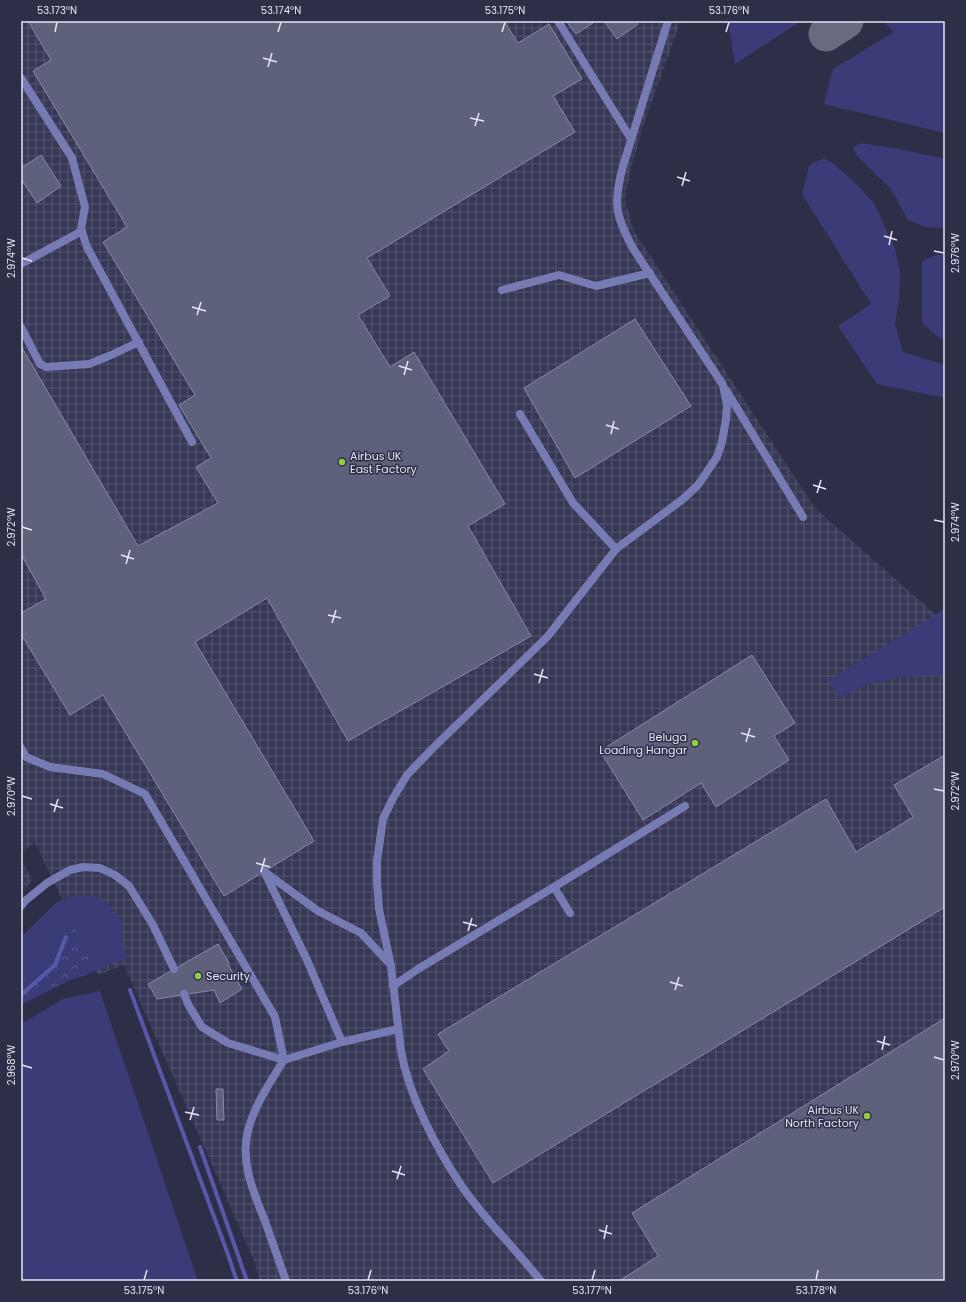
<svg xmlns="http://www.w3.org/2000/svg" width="966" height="1302" font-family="Poppins,sans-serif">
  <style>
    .industrial { fill: url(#industrial-grid) }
    .grass { fill: #3b3c77 }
    .forest { fill: url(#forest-crowns) }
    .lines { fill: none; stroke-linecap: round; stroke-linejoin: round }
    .stream { stroke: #5758a9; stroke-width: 4 }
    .taxiway { stroke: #696a80; stroke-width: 35 }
    .building { fill: #5e617c; stroke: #8589a6 }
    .lane { stroke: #777bb3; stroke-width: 8 }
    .street { stroke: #777bb3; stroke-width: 8 }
    .ticks { fill: none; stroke: #e4e6f6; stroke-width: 1.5 }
    .poi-dot { fill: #90cd41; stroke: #2d2e47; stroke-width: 1.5 }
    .labels { text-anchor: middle; stroke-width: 3; stroke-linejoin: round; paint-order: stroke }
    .poi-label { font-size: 11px; fill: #e4e6f6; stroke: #2d2e47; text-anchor: start }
    .neatline { fill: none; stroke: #e4e6f6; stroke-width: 1.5 }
    .ticks-label { font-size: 10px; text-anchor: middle; fill: #e4e6f6 }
  </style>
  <defs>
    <pattern id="industrial-grid" width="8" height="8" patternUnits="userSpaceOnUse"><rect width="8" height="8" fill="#363856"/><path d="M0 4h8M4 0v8" fill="none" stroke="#53556f"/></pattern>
    <pattern id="forest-crowns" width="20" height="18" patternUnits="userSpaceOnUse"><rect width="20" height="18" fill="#3b3c77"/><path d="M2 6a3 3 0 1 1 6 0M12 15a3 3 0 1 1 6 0" fill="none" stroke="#57588b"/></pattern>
  </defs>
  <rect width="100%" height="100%" fill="#2d2e47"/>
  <path class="industrial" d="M 21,21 L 681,21 L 644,123 L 629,176 L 625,200 L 634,231 L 815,508 L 945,623 L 945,1281 L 260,1281 L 252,1256 L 124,965 L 98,975 L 75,926 L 35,843 L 21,853 Z
    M 21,859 L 32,880 L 21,895 Z"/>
  <path class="grass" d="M 728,21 L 801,21 L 735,64 Z
    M 890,21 L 945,21 L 945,133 L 824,104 L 833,69 L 894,32 L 886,24 Z
    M 859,143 L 895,148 L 945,159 L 945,228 L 926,227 L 908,220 L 891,189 L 857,156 L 853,148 Z
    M 824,159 L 833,163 L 854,182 L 874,203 L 895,248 L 900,273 L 899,300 L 895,324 L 903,352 L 945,365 L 945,398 L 877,384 L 838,326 L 871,304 L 802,194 L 809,166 L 817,161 Z
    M 938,254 L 945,255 L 945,340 L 938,337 L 922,323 L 922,261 Z
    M 944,609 L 945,610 L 945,676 C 922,674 884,678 862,687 C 854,690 847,695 840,698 L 828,681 Z
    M 79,895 L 94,896 L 110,905 L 121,921 L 122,940 L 127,958 L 94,972 L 70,980 L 21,1005 L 21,937 L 56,903 L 67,897 Z
    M 100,991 L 198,1281 L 21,1281 L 21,1024 L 63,999 Z"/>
  <path class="forest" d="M 75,926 L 94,972 L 70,980 L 21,1003 L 21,995 L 55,965 L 65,937 L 65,929 Z"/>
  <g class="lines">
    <path class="stream" d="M 130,990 L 226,1249 L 237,1281
      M 21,995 L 55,965 L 66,937
      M 200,1147 L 247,1281"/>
    <path class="taxiway" d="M 826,34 L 846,21"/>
  </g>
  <path class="building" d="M 28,21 L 504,21 L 518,43 L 549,24 L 582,79 L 553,96 L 575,132 L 367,258 L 390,296 L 358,315 L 390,367 L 414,352 L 505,504 L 468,526 L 531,636 L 348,741 L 267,598 L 195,642 L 314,841 L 224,896 L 103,695 L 70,715 L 21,634 L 21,613 L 46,599 L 21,554 L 21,346 L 138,546 L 218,503 L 196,467 L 211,458 L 179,405 L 195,395 L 103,242 L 127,227 L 33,71 L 51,60 Z
    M 566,21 L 592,21 L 593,23 L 576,34 Z
    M 604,21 L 636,21 L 638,24 L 617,39 Z
    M 41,155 L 61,186 L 37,203 L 21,179 L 21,168 Z
    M 635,319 L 691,406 L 575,478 L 524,388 Z
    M 752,655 L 795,723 L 774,736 L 789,760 L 716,807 L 701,783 L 643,820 L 600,751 Z
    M 945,755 L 945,907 L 493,1183 L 423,1069 L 449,1051 L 438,1034 L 826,799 L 856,852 L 913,817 L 894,785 Z
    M 218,944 L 229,963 L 228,964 L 242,989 L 220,1003 L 214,990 L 157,999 L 148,984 Z
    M 945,1018 L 945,1281 L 619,1281 L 658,1256 L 632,1213 Z
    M 216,1089 L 223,1089 L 224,1120 L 217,1120 Z"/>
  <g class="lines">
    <path class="lane" d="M 558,21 L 631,139
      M 21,78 L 72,158 L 85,207 L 81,229 L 87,247 L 192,442
      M 21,264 L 82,231
      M 502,290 L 559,275 L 596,286 L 650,273
      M 21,327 L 40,364 L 46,367 L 89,364 L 109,356 L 139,342
      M 726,390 L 803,517
      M 520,414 L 573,503 L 616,549
      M 21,748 L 26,757 L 50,767 L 103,774 L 145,794 L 275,1017 L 284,1060 C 271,1081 256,1103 249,1127 C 239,1160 253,1191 265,1221 C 272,1241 279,1261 286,1281
      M 264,871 L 307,960 L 342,1042
      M 266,873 L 318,911 L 361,933 L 391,965
      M 554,887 L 570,913
      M 393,986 L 418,969 L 554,887 L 685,806
      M 184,994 L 189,1006 L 202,1027 L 228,1043 L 284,1060 L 342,1042 L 398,1029
      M 541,1281 C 526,1263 511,1245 495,1228 C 483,1214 471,1200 461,1185 C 435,1146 409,1096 401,1051 L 391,966 L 379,909 L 377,882 L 377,861 L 383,819 L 392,800 L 407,775 L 432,749 L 548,636 L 616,549 L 683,499 L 698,485 L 717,457 L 722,442 L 726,419 L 727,405 L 723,385 L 634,250 C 615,216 613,203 623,166 L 668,21"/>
    <path class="street" d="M 21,906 L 25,901 L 47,883 L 70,870 L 83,867 L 100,868 L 115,875 L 129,886 L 153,925 L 174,969"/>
  </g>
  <path class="ticks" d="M 55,32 L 57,22M 278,32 L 281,22M 502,32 L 505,22M 726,32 L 729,22M 263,58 L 277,62M 268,67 L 272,53M 470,118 L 484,121M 475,126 L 479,113M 677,177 L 690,181M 682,186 L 686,172M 884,236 L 897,240M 889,245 L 892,231M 934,251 L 944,253M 22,258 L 32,261M 192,307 L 206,311M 197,315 L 201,302M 399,366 L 412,370M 404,375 L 408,361M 606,425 L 619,429M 611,434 L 614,421M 813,485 L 826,489M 817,493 L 821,480M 934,520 L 944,522M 22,527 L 32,530M 121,555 L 134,559M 126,564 L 130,550M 328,615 L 341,618M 332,623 L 336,610M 534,674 L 548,678M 539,683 L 543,669M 741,733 L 755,737M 746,742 L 750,728M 934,789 L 944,791M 22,796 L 32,799M 50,804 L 63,808M 54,812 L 58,799M 256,863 L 270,867M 261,872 L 265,858M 463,922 L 477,926M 468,931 L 472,918M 670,982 L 683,986M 675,990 L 679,977M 877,1041 L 890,1045M 882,1050 L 885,1036M 934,1057 L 944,1060M 22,1065 L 32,1068M 185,1112 L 199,1115M 190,1120 L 194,1107M 392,1171 L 405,1175M 397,1179 L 401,1166M 599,1230 L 612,1234M 604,1239 L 607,1225M 144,1280 L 147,1270M 368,1280 L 371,1270M 592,1280 L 595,1270M 816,1280 L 818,1270"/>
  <g class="poi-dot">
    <circle cx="342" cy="462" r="4"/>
    <circle cx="695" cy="743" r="4"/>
    <circle cx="198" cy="976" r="4"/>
    <circle cx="867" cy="1116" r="4"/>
  </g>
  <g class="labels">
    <g class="poi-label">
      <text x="350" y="460">Airbus UK<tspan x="350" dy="13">East Factory</tspan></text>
      <text x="687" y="741" text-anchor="end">Beluga<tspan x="687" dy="13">Loading Hangar</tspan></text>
      <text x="206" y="980">Security</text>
      <text x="859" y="1114" text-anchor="end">Airbus UK<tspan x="859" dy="13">North Factory</tspan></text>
    </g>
  </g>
  <rect width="966" height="1302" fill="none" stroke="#2d2e47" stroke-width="44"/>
  <rect x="22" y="22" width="922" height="1258" class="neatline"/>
  <g class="ticks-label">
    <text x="57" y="14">53.173°N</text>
    <text x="281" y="14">53.174°N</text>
    <text x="505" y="14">53.175°N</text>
    <text x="729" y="14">53.176°N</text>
    <text transform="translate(955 253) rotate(-90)" y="4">2.976°W</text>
    <text transform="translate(11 258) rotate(-90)" y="4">2.974°W</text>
    <text transform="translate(955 522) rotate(-90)" y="4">2.974°W</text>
    <text transform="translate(11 527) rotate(-90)" y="4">2.972°W</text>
    <text transform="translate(955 791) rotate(-90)" y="4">2.972°W</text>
    <text transform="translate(11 796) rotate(-90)" y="4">2.970°W</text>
    <text transform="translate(955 1060) rotate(-90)" y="4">2.970°W</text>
    <text transform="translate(11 1065) rotate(-90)" y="4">2.968°W</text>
    <text x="144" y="1294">53.175°N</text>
    <text x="368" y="1294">53.176°N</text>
    <text x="592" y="1294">53.177°N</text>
    <text x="816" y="1294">53.178°N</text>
  </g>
</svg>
